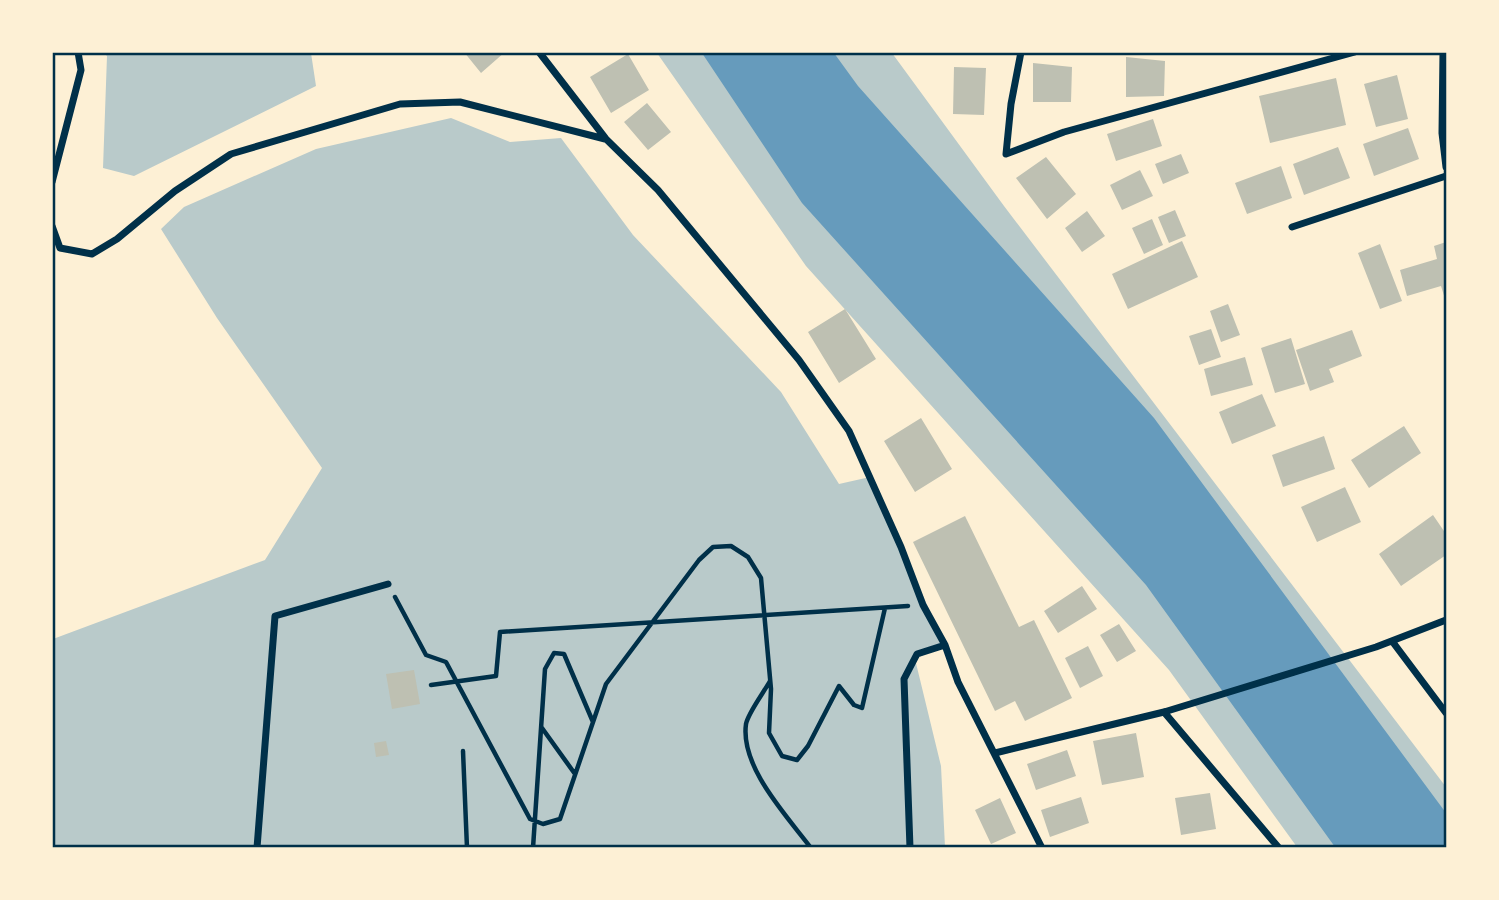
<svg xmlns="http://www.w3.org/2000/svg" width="1499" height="900" font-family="'Fira Sans',sans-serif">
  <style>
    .green { fill: #b9caca }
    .water { fill: #669bbc }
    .building { fill: #bec0b2 }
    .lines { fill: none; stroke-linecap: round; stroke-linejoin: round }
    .path { stroke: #003049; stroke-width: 4.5 }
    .minor { stroke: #003049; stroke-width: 7 }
    .neatline { fill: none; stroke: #003049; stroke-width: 2.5 }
  </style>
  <rect width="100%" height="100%" fill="#fdf0d5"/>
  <path class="green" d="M 104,53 L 311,53 L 316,86 L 134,176 L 103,168 L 107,56 Z
    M 657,53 L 892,53 L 1004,206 L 1446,787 L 1446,847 L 1297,847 L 1169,670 L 806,266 Z
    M 451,118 L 510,142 L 561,138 L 633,235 L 781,392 L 839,484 L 870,477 L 945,645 L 915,659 L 941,766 L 945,847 L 53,848 L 53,639 L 265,560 L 322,468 L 217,318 L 161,229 L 184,207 L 316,149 Z"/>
  <path class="water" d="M 702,53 L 834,53 L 858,86 L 1154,418 L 1446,813 L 1446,847 L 1335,847 L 1146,585 L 802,203 Z"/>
  <path class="building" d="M 464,52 L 505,52 L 481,73 Z
    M 628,54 L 649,90 L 611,113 L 590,77 Z
    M 1126,57 L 1165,61 L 1164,96 L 1126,97 Z
    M 1033,63 L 1072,67 L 1071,102 L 1033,102 Z
    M 954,67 L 986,68 L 984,115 L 953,114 Z
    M 1397,75 L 1408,119 L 1376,127 L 1364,84 Z
    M 1336,78 L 1346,125 L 1270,143 L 1259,96 Z
    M 647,103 L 671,132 L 648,150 L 624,122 Z
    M 1153,119 L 1162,146 L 1116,161 L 1107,134 Z
    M 1408,128 L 1419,159 L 1374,176 L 1363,144 Z
    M 1338,147 L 1350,178 L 1304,195 L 1293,164 Z
    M 1181,154 L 1189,173 L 1163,184 L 1155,164 Z
    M 1046,157 L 1076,194 L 1047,219 L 1016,178 Z
    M 1281,166 L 1292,198 L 1247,214 L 1235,183 Z
    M 1140,170 L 1153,196 L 1122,210 L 1110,185 Z
    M 1175,210 L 1186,236 L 1169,243 L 1158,217 Z
    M 1087,211 L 1105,236 L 1082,252 L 1065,228 Z
    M 1152,219 L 1163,245 L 1144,254 L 1132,228 Z
    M 1182,241 L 1198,277 L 1128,309 L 1112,274 Z
    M 1446,242 L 1446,302 L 1441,286 L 1407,296 L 1400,270 L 1437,259 L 1434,246 Z
    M 1380,244 L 1402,301 L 1380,309 L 1358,253 Z
    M 1228,304 L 1240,335 L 1221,342 L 1210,311 Z
    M 845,309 L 876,359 L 839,383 L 808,332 Z
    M 1211,329 L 1221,357 L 1199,365 L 1189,336 Z
    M 1352,330 L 1362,356 L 1329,369 L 1334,382 L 1310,391 L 1296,350 Z
    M 1291,338 L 1305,384 L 1275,393 L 1261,348 Z
    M 1245,357 L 1253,385 L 1211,396 L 1204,369 Z
    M 1262,394 L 1276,426 L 1232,444 L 1219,412 Z
    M 921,418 L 952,469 L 915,492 L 884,441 Z
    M 1404,426 L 1421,453 L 1369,488 L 1351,460 Z
    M 1324,436 L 1335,469 L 1283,487 L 1272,455 Z
    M 1345,487 L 1361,522 L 1317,542 L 1301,507 Z
    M 1433,515 L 1446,534 L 1446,555 L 1401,586 L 1379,554 Z
    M 965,516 L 1019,627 L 1034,620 L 1072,698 L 1025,721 L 1015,701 L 995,711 L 913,542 Z
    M 1082,586 L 1097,609 L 1058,633 L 1044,611 Z
    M 1119,624 L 1136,651 L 1117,662 L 1100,635 Z
    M 1088,646 L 1103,676 L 1080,688 L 1065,658 Z
    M 414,670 L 420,704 L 392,709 L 386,674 Z
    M 1136,733 L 1144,777 L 1102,785 L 1093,741 Z
    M 386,741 L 389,755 L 376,757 L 374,743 Z
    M 1067,750 L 1076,776 L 1036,790 L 1027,764 Z
    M 1210,793 L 1216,829 L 1181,835 L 1175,798 Z
    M 1081,797 L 1089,823 L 1050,837 L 1041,810 Z
    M 1000,798 L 1016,833 L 991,844 L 975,810 Z"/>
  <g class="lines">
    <path class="path" d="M 395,597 L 426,655 L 446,662 L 530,819 L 543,824 L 560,819 L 606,684 L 699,560 L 713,547 L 731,546 L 748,557 L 761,578 L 771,689 L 769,733 L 782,756 L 797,760 L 808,746 L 839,686 L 854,705 L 862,708 L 885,608
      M 770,681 C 764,692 748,713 746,724 C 740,767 787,816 811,848
      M 431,685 L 496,676 L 500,632 L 908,606
      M 542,728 L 575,774
      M 463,751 L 467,848
      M 533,848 L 545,669 L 554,653 L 564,654 L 593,722"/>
    <path class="minor" d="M 539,52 L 606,139 L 658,190 L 799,360 L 849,431 L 901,547 L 923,605 L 945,645 L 958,682 L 1042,848
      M 1021,52 L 1011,104 L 1006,154 L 1064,132 L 1355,52
      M 1443,52 L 1442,133 L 1446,167
      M 52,182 L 81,70 L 78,52
      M 52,226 L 60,248 L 92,254 L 117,239 L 175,191 L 231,154 L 400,104 L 460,102 L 605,139
      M 1292,227 L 1446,176
      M 1392,641 L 1446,713
      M 1164,712 L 1279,848
      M 995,753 L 1164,712 L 1376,647 L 1446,620
      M 257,848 L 275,616 L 388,584
      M 910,848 L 904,679 L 917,654 L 945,645"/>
  </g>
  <rect width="1499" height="900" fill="none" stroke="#fdf0d5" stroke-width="108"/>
  <rect x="54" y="54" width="1391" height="792" class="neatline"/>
</svg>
